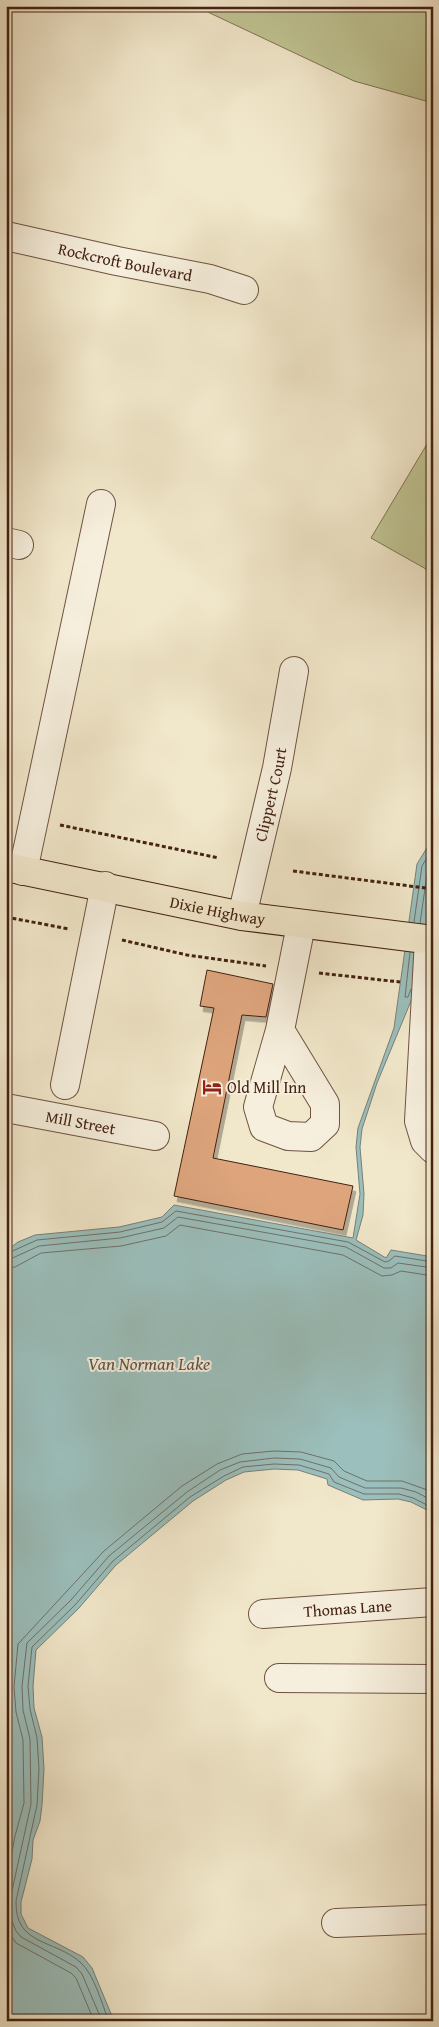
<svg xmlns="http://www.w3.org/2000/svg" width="439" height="2027" font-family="'Gentium Book Plus',serif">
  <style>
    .green { fill: #c0c493; stroke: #827253 }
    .water { fill: #9bbfbc; stroke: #788078 }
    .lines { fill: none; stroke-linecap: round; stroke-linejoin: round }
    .shore { stroke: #707068; stroke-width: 1 }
    .building { fill: #dea57d; stroke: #442113; filter: url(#shadow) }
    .minor-casing { stroke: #6f5241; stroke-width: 30 }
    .major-casing { stroke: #442113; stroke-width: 30 }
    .path { stroke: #442113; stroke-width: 3; stroke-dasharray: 4 2.5; stroke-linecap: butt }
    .minor { stroke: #f6efdd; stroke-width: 28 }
    .major { stroke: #f1e7ca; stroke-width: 28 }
    .labels { text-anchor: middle; stroke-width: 4; stroke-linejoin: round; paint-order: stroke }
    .street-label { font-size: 16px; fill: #442113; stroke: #f6efdd }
    .poi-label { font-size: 16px; fill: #442113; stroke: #f6efdd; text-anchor: start }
    .water-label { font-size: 18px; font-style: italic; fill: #5e5046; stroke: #f6efdd }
  </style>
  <defs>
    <filter id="shadow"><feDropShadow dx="3" dy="5.5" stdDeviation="0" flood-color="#0004"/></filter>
  </defs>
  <rect width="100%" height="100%" fill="#f1e7ca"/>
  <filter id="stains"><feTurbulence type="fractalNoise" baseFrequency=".004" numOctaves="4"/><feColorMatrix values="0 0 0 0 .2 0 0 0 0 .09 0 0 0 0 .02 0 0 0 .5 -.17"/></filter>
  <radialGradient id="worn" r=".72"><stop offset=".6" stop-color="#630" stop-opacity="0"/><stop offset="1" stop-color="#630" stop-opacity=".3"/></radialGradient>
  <path class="green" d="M 195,6 L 433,6 L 433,103 L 354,81 Z
    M 433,434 L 433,573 L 371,538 Z"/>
  <path class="water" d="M 433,838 L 433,948 L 377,1083 L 362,1129 L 360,1147 L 364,1194 L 363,1215 L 356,1240 L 386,1258 L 391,1250 L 433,1257 L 433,1513 L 411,1502 L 398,1499 L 363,1500 L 328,1485 L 327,1479 L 298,1470 L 274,1469 L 244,1472 L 226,1480 L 193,1501 L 116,1565 L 79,1608 L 36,1650 L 33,1686 L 34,1708 L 42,1737 L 44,1769 L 42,1805 L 40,1821 L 33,1840 L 32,1859 L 21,1902 L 21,1914 L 28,1928 L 83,1957 L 92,1968 L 114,2021 L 6,2021 L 6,1251 L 18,1242 L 35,1235 L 119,1227 L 162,1217 L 174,1205 L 353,1238 L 360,1194 L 356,1147 L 358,1128 L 394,1028 L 417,864 Z"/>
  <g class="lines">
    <path class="shore" d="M 414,922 L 422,866 L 433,848
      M 420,923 L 428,868 L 433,860
      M 410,952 L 405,997 L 408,997 L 411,989
      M 6,1254 L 37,1240 L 120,1232 L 162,1222 L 176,1211 L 348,1242 L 385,1262 L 389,1261 L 395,1256 L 433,1262
      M 6,1261 L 39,1246 L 120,1238 L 164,1228 L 178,1217 L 346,1247 L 384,1268 L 391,1268 L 398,1263 L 433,1268
      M 6,1268 L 15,1267 L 41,1253 L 121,1246 L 166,1236 L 180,1225 L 343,1255 L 382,1276 L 392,1275 L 401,1271 L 433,1276
      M 6,1884 L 15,1836 L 24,1803 L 23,1740 L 16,1712 L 14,1687 L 18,1644 L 104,1551 L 182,1486 L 217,1464 L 242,1454 L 274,1451 L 301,1452 L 334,1461 L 344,1471 L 367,1481 L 402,1481 L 433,1492
      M 6,1928 L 16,1943 L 71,1973 L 76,1978 L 94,2021
      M 102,2021 L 82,1974 L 76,1967 L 21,1937 L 16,1931 L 10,1916 L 10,1900 L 31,1804 L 30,1739 L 23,1710 L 22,1686 L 27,1643 L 71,1600 L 109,1556 L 187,1492 L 220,1470 L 240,1462 L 274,1458 L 300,1459 L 331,1468 L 339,1477 L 365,1488 L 401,1488 L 416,1492 L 433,1501
      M 109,2021 C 101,2003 95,1975 80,1962 C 54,1939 15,1946 16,1901 L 37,1805 L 39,1769 L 37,1738 L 30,1709 L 28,1686 L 32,1647 L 75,1605 L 113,1561 L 190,1497 L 224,1476 L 243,1467 L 274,1464 L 299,1465 L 329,1474 L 334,1482 L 364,1494 L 399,1494 L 413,1498 L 433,1508"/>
  </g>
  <path class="building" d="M 207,970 L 273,984 L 266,1017 L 242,1015 L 213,1158 L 353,1186 L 343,1230 L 174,1196 L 214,1008 L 200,1006 Z"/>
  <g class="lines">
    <g class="minor-casing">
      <g id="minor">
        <path id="s1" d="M 6,236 L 117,261 L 210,279 L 244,290"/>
        <path d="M 6,542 L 19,545"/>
        <path d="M 23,871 L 101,504"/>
        <path id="s2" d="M 242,916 L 277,768 L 294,671"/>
        <path d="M 429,940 L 419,1121 L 425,1141 L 433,1149"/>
        <path d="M 280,1030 L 325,1104 L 325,1124 L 311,1137 L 288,1136 L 264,1127 L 258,1107 L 280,1030 L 301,925"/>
        <path d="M 65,1085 L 105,886"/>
        <path id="s3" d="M 6,1108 L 155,1136"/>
        <path id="s4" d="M 263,1614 L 433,1602"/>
        <path d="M 279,1678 L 433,1679"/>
        <path d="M 336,1923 L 433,1919"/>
      </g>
    </g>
    <g class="major-casing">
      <g id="major">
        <path id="s5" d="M 6,867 L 242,916 L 433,940"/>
      </g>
    </g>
    <path class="path" d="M 60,825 L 219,858
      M 293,871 L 433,889
      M 6,917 L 69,929
      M 122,940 L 187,955 L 266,966
      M 319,973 L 400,982"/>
    <use href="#minor" class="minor"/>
    <use href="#major" class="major"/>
  </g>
  <defs>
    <g id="hotel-bare" transform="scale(1.5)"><path d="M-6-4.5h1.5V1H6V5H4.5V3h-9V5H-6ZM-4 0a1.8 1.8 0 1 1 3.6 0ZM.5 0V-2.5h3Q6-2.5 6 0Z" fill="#8f2418" stroke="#f6efdd" stroke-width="2.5" paint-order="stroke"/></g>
  </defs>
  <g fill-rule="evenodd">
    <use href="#hotel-bare" x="212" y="1087"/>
  </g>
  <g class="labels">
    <g class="street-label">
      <text dy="6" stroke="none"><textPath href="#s1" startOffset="122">Rockcroft Boulevard</textPath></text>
      <text dy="6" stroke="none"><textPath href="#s2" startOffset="125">Clippert Court</textPath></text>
      <text dy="6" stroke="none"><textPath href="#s5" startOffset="216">Dixie Highway</textPath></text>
      <text dy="6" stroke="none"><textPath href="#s3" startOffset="76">Mill Street</textPath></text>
      <text dy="6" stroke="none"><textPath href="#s4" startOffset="85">Thomas Lane</textPath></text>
    </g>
    <g class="poi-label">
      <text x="227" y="1093">Old Mill Inn</text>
    </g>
    <g class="water-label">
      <text x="149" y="1370">Van Norman Lake</text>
    </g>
  </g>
  <rect width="439" height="2027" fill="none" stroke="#f1e7ca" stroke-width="25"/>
  <rect x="8" y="8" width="424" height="2012" fill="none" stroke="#442113" stroke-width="2.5"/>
  <rect x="12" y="12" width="414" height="2002" fill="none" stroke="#442113"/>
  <rect width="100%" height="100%" filter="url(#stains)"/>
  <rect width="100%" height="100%" fill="url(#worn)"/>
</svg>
